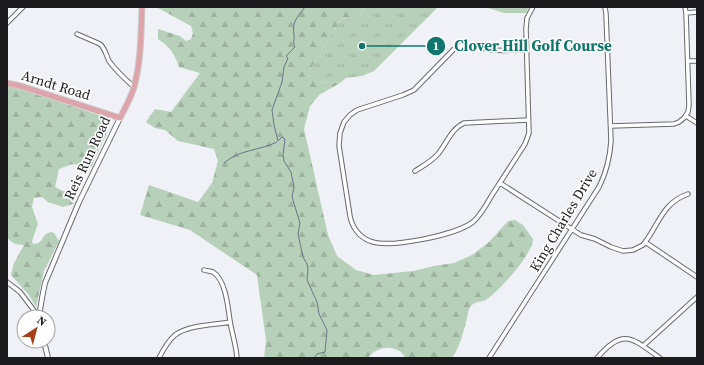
<svg xmlns="http://www.w3.org/2000/svg" width="704" height="365" font-family="'Source Serif 4',serif">
  <style>
    .grass { fill: url(#grass-tufts) }
    .forest { fill: url(#forest-firs) }
    .lines { fill: none; stroke-linecap: round; stroke-linejoin: round }
    .stream { stroke: #697588; stroke-width: 1 }
    .minor-casing { stroke: #67696d; stroke-width: 5.5 }
    .tertiary-casing { stroke: #67696d; stroke-width: 6 }
    .primary-casing { stroke: #cdcdcd; stroke-width: 7 }
    .minor { stroke: #fff; stroke-width: 3.5 }
    .tertiary { stroke: #fff; stroke-width: 4 }
    .primary { stroke: #dda4ab; stroke-width: 5 }
    .labels { text-anchor: middle; stroke-width: 3.5; stroke-linejoin: round; paint-order: stroke }
    .street-label { font-size: 14px; fill: #1b1b1d; stroke: #fefefe }
    .leader { fill: none; stroke: #0f766e; stroke-width: 1.5 }
    .callout-dot { fill: #0f766e; stroke: #fefefe; stroke-width: 1.5 }
    .mark-label { font-size: 12px; text-anchor: middle; font-weight: bold; fill: #fff }
    .callout-label { font-size: 15px; text-anchor: middle; font-weight: bold; fill: #0f766e; stroke: #fefefe; stroke-width: 3.5; stroke-linejoin: round; paint-order: stroke }
  </style>
  <defs>
    <pattern id="grass-tufts" width="24" height="20" patternUnits="userSpaceOnUse"><rect width="24" height="20" fill="#b7d0b9"/><path d="M3 7l-1-3M5 7V3M7 7l1-3M15 17l-1-3M17 17v-4M19 17l1-3" fill="none" stroke="#9db29f"/></pattern>
    <pattern id="forest-firs" width="22" height="20" patternUnits="userSpaceOnUse"><rect width="22" height="20" fill="#b7d0b9"/><path d="M5 1l3.5 6h-7zM16 11l3.5 6h-7z" fill="#9db29f"/></pattern>
  </defs>
  <rect width="100%" height="100%" fill="#eff1f6"/>
  <path class="grass" d="M 366,7 L 438,7 L 374,71 L 362,76 L 346,78 L 340,83 L 318,82 L 308,75 L 317,57 L 342,18 C 355,21 359,17 366,7 Z
    M 485,7 L 529,7 L 526,13 L 504,13 Z"/>
  <path class="forest" d="M 145,7 L 366,7 L 356,20 L 342,18 L 317,57 L 308,75 L 318,82 L 340,83 L 319,95 L 310,106 L 304,129 L 328,235 L 337,256 L 356,270 L 374,275 L 413,271 L 434,266 L 454,263 L 472,255 L 489,242 L 508,221 L 515,220 L 523,225 L 533,239 C 532,255 501,289 487,299 C 482,303 476,300 471,306 C 468,309 468,314 467,318 C 464,330 460,347 452,358 L 406,358 C 404,356 402,352 399,351 C 388,344 374,349 368,358 L 264,358 L 266,340 L 257,275 L 190,230 L 140,215 L 149,185 L 198,202 L 212,183 L 218,161 L 214,149 L 178,141 L 165,130 L 155,128 L 146,122 L 155,109 L 171,112 L 200,73 L 179,67 C 175,54 169,46 158,39 L 158,29 L 180,36 L 186,41 L 191,39 L 193,33 L 191,26 L 158,8 L 145,8 Z
    M 8,85 L 102,116 L 108,124 L 106,135 L 91,167 L 72,164 L 59,169 L 55,187 L 63,191 L 78,192 L 73,204 L 63,207 L 48,202 L 42,197 L 34,198 L 32,207 L 38,224 L 32,241 L 33,244 C 41,244 41,240 45,235 C 46,233 49,233 51,232 L 54,233 L 59,241 L 44,271 L 36,307 L 29,295 L 11,275 L 14,263 L 24,245 L 15,244 L 7,238 L 7,87 Z"/>
  <g class="lines">
    <path class="stream" d="M 305,7 C 297,18 292,21 294,35 C 295,40 292,42 295,47 L 286,56 L 288,58 L 284,67 L 282,82 L 272,110 L 274,125 L 278,141 L 282,137 L 285,139 L 283,155 L 284,161 L 291,172 L 294,187 L 292,197 L 300,223 L 298,234 L 303,257 L 307,264 L 308,269 L 307,280 L 317,302 L 319,314 L 327,330 L 325,352 L 317,354 L 314,358
      M 224,163 C 240,149 259,151 277,142"/>
    <g class="minor-casing">
      <path id="minor" d="M 686,13 L 697,12
        M 7,23 L 23,7
        M 77,34 L 100,44 C 105,48 106,55 109,61 C 116,71 125,79 134,87
        M 526,50 C 514,50 502,51 491,50 C 478,48 467,41 454,49 L 414,90 L 403,95 L 357,110 L 350,115 L 344,122 L 340,133 L 339,146 L 350,216 C 352,227 359,237 370,241 C 389,249 456,235 473,222 C 481,215 487,204 492,195 C 503,178 514,161 525,144 L 529,133 L 526,29 L 527,18 L 533,7
        M 689,61 L 697,61
        M 686,116 L 697,123
        M 611,126 L 674,124 L 679,122 L 684,118 L 688,112 L 689,105 L 686,13 L 685,7
        M 415,171 C 423,166 432,161 438,154 C 447,143 451,129 464,123 L 528,120
        M 500,183 L 581,235 L 595,239 L 611,247 L 623,251 L 633,250 L 643,245 C 659,225 662,203 688,194
        M 645,242 L 697,277
        M 204,270 C 207,271 211,271 213,272 C 226,280 228,308 230,321 C 232,334 236,344 237,358
        M 7,282 L 20,292 L 39,317
        M 643,346 L 697,297
        M 159,358 C 163,350 168,341 175,335 C 188,325 214,325 230,322
        M 489,358 L 599,187 C 606,173 610,157 611,141 L 606,14 L 605,7
        M 597,358 C 623,327 632,338 660,358"/>
    </g>
    <g class="tertiary-casing">
      <path id="tertiary" d="M 39,317 L 42,298 L 45,283 L 79,202 L 120,118
        M 44,341 L 48,358"/>
    </g>
    <g class="primary-casing">
      <path id="primary" d="M 7,83 L 24,87 L 120,118 C 125,108 131,98 134,87 C 141,62 141,33 142,7"/>
    </g>
    <use href="#minor" class="minor"/>
    <use href="#tertiary" class="tertiary"/>
    <use href="#primary" class="primary"/>
  </g>
  <g class="labels">
    <g class="street-label">
      <text transform="translate(56 85) rotate(17)" y="5">Arndt Road</text>
      <text transform="translate(87 158) rotate(-65)" y="5">Reis Run Road</text>
      <text transform="translate(563 220) rotate(-59)" y="5">King Charles Drive</text>
    </g>
  </g>
  <path class="leader" d="M362 46L436 46"/>
  <g class="callout-dot">
    <circle cx="362" cy="46" r="4"/>
    <circle cx="436" cy="46" r="10"/>
  </g>
  <g class="mark-label">
    <text x="436" y="50">1</text>
  </g>
  <g class="callout-label">
    <text x="533" y="51">Clover Hill Golf Course</text>
  </g>
  <rect width="704" height="365" fill="none" stroke="#1b1b1d" stroke-width="16"/>
  <g transform="translate(36 329) rotate(36)"><circle r="19" fill="#fefefe" stroke="#a3a3a4"/>
  <path d="M0-3L7 15L0 10L-7 15Z" fill="#a64018"/>
  <text y="-6" font-size="11" font-weight="bold" text-anchor="middle" fill="#1b1b1d">N</text>
  </g>
</svg>
